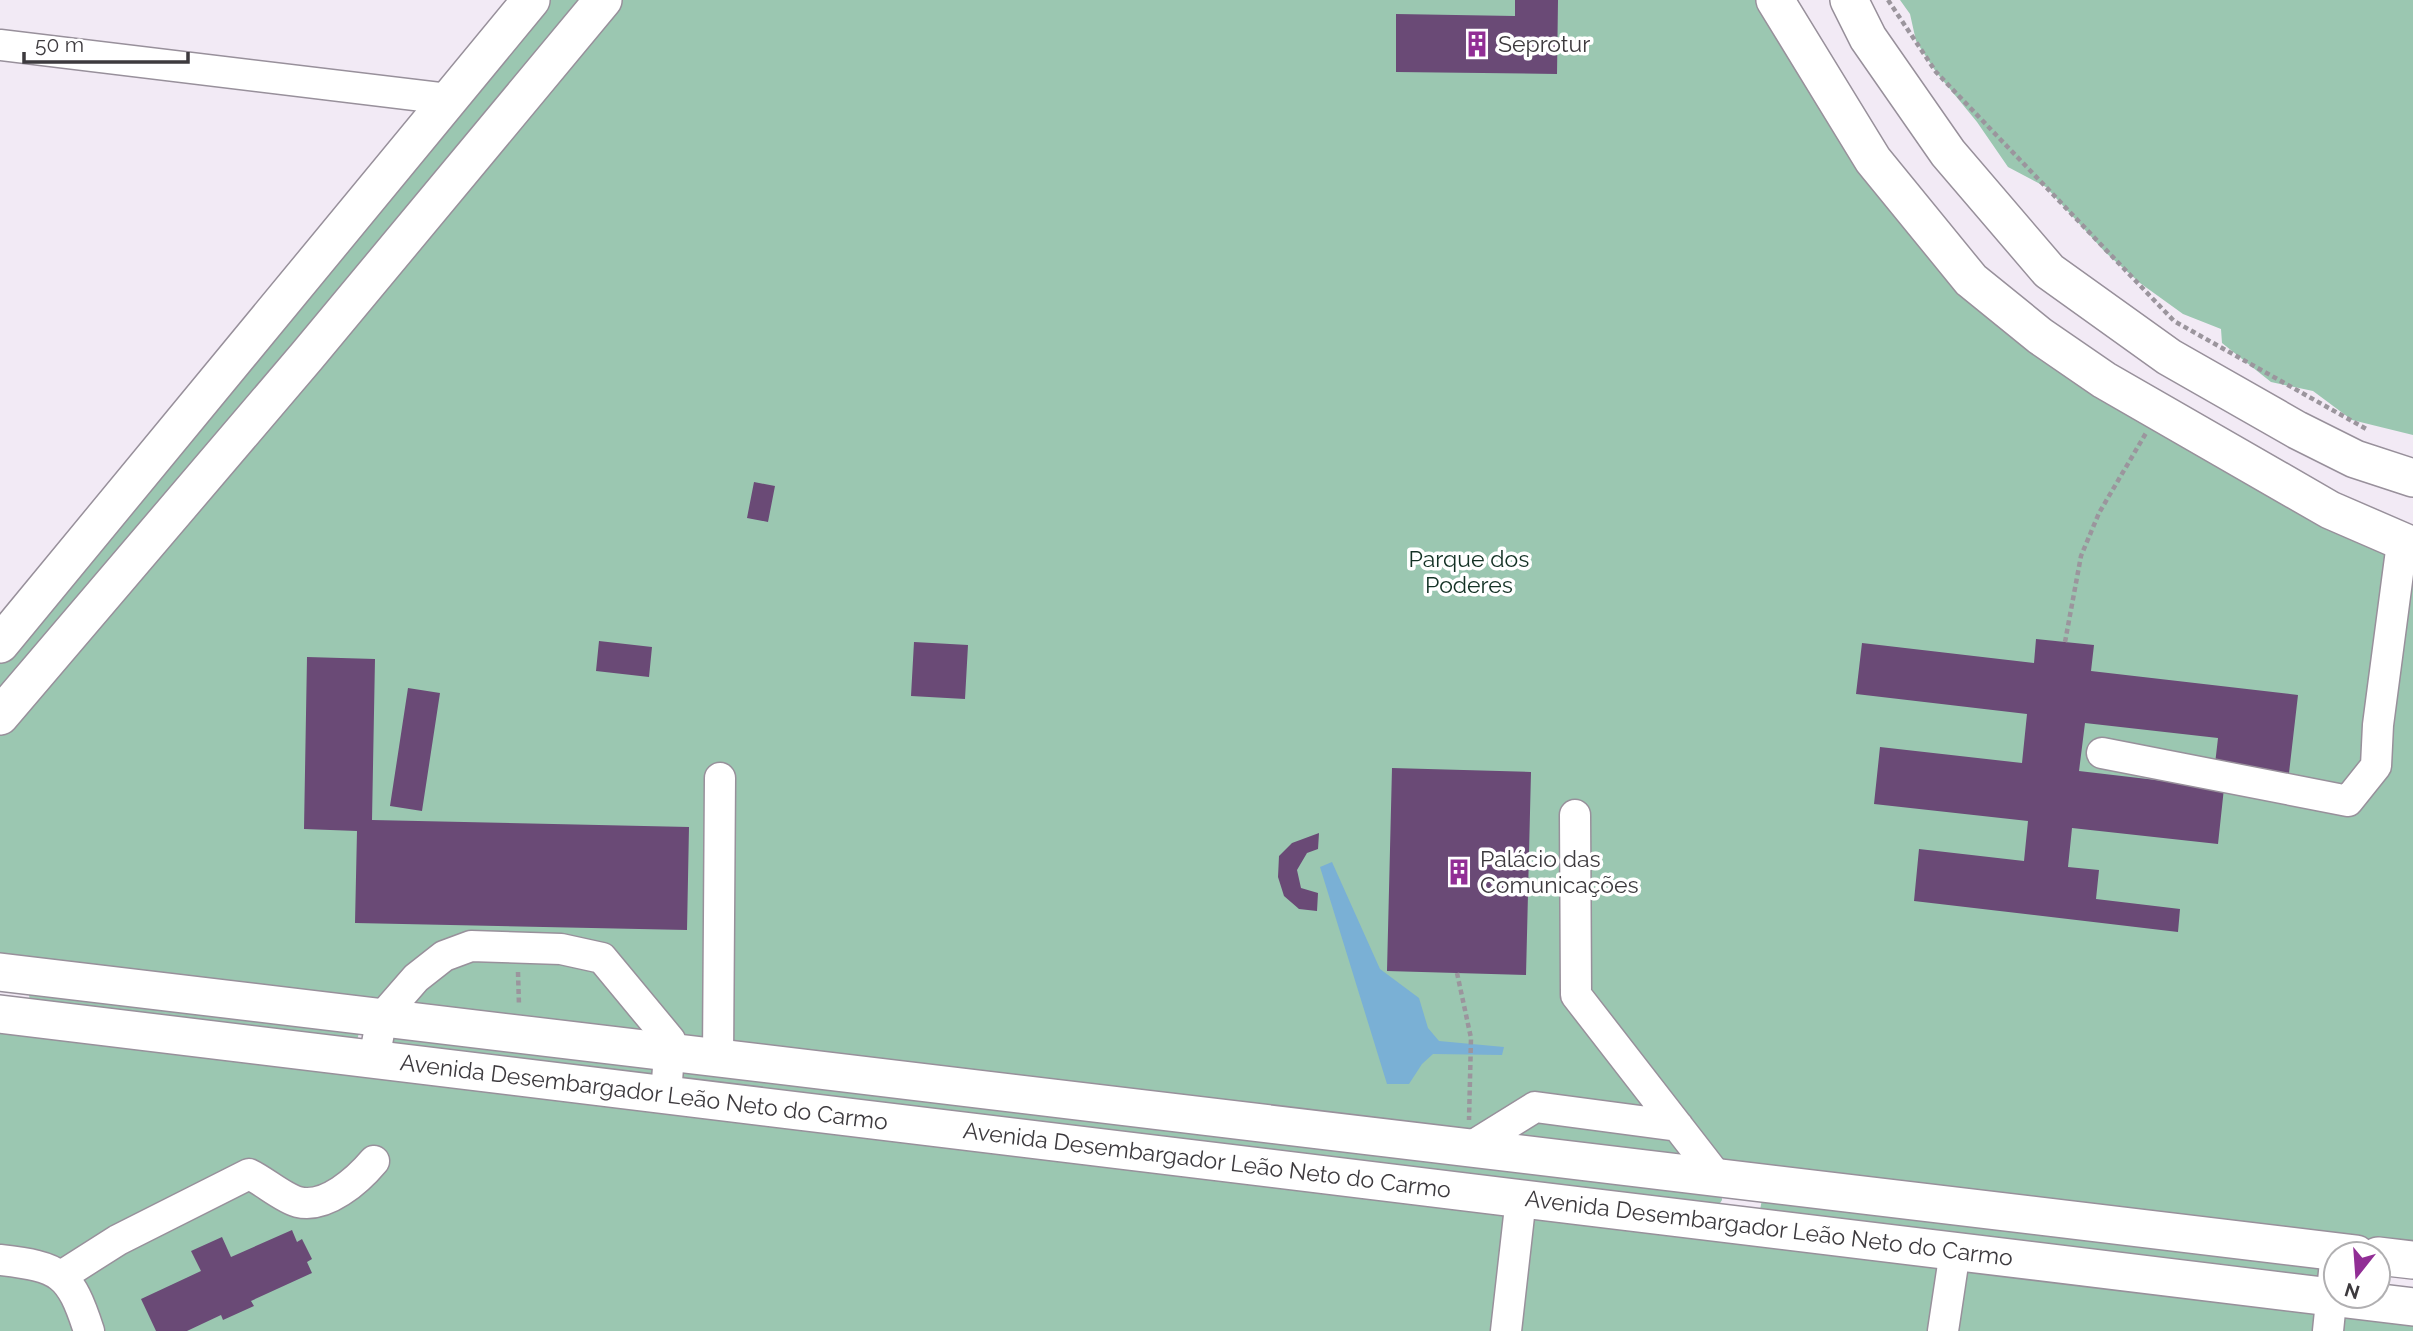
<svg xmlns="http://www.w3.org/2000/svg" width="2413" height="1331" font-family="Raleway,sans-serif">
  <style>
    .green { fill: #9bc7b1 }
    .water { fill: #7ab0d5 }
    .building { fill: #6a4a76 }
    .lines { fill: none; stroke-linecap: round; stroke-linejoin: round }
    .minor-casing { stroke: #98909b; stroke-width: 33 }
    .major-casing { stroke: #98909b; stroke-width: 40 }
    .path { stroke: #9b959d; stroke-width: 4.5; stroke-dasharray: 5 3.5; stroke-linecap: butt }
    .minor { stroke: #fff; stroke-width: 30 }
    .major { stroke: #fff; stroke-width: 37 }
    .labels { text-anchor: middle; stroke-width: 7; stroke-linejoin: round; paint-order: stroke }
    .poi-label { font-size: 23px; fill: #3d3a3e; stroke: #fff; text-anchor: start }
    .park-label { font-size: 23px; fill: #133124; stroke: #fff }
    .street-label { font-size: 23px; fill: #3d3a3e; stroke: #fff }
  </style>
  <rect width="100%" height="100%" fill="#f2eaf5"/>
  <path class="green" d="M 542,0 L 588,0 L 0,696 L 0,653 Z
    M 603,0 L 1775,0 L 1971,280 L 2413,546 L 2413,1260 L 0,972 L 0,716 Z
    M 1900,0 L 2413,0 L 2413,435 L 2352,420 L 2313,391 L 2271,382 L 2222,343 L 2221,329 L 2183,314 L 2140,283 L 2105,252 L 2046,187 L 2008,167 L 1977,122 L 1936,72 L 1916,41 L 1910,14 Z
    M 34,985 L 360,1030 L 357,1040 L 31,1008 L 29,995 Z
    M 0,1014 L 2413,1307 L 2413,1331 L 0,1331 Z
    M 392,1033 L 657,1055 L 661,1082 L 392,1044 Z
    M 684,1063 L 1721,1186 L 1722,1200 L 1715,1211 L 682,1087 L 678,1075 Z
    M 1763,1194 L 2336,1264 L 2336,1293 L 1758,1221 Z"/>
  <path class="water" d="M 1332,862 L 1380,969 L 1419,998 L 1428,1028 L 1439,1041 L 1504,1047 L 1502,1055 L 1433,1054 L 1422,1064 L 1409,1084 L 1387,1084 L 1320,867 Z"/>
  <path class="building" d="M 1515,0 L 1558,0 L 1557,74 L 1396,72 L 1396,14 L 1515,16 Z
    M 754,482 L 775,486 L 768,522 L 747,518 Z
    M 2036,639 L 2094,645 L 2091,671 L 2298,695 L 2289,773 L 2215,764 L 2218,738 L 2085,723 L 2079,771 L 2224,788 L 2218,844 L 2072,828 L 2068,867 L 2099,870 L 2096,899 L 2180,909 L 2178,932 L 1914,901 L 1919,849 L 2024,861 L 2028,821 L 1874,804 L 1880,747 L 2022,763 L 2027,714 L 1856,694 L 1862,643 L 2034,663 Z
    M 599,641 L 652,647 L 649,677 L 596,671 Z
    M 914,642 L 968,645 L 965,699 L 911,696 Z
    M 307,657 L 375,659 L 372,820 L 689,827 L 687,930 L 355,923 L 357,831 L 304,829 Z
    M 408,688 L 440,693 L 422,811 L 390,806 Z
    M 1392,768 L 1531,772 L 1526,975 L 1387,971 Z
    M 1319,833 L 1318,849 L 1307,853 L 1297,870 L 1301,888 L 1318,893 L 1317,911 L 1299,909 L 1284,896 L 1278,877 L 1279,856 L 1292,843 Z
    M 292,1230 L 297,1242 L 302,1239 L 312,1259 L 307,1262 L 312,1273 L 251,1301 L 254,1306 L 223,1320 L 221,1315 L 187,1331 L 156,1331 L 141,1299 L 201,1271 L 191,1251 L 222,1237 L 231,1257 Z"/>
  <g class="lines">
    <g class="minor-casing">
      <path id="minor" d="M 0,45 L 448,99
        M 2102,753 L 2348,801 L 2376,766 L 2378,725 L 2402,543
        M 1575,815 L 1576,995 L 1718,1178
        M 374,1059 L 382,1017 L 416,978 L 444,956 L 471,946 L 561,949 L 602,958 L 670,1040 L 666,1095
        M 718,1059 L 720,778
        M 1469,1148 L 1535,1107 L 1678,1126
        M 0,1260 C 60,1267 70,1272 89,1331
        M 63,1275 L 118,1240 L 249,1174 C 264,1181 283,1198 298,1202 C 326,1209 358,1180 374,1161
        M 1506,1331 L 1521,1198
        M 1943,1331 L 1955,1251
        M 2328,1331 L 2336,1252"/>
    </g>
    <g class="major-casing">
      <path id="major" d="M 1775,0 L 1873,160 L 1971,280 L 2040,336 L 2104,380 L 2330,510 L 2413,546
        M 1849,0 L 1868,38 L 1948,153 L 2049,271 L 2169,357 L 2297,430 L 2355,459 L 2413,478
        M 0,644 L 531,0
        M 0,716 L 307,356 L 603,0
        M 0,972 L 2356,1254
        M 0,1014 L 2413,1307
        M 2378,1256 L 2413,1260"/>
    </g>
    <path class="path" d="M 1888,0 L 1936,72 L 2174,321 L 2368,430
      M 2065,642 L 2081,556 L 2099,513 L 2146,433
      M 518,972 L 519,1005
      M 1457,973 L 1471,1038 L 1469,1120"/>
    <use href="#minor" class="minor"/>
    <use href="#major" class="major"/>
  </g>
  <defs>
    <g id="building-bare" transform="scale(2.1)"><path d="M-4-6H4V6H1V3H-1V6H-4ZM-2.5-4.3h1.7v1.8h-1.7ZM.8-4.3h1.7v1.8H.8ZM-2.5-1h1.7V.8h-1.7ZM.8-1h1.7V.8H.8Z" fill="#912e95" stroke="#fff" stroke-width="2.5" paint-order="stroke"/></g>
  </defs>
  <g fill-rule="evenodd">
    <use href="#building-bare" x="1477" y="44"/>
    <use href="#building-bare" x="1459" y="872"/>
  </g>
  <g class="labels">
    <g class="poi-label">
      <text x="1498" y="52">Seprotur</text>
      <text x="1480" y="867">Palácio das<tspan x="1480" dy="26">Comunicações</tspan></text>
    </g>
    <g class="park-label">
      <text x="1469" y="567">Parque dos<tspan x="1469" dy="26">Poderes</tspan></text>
    </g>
    <g class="street-label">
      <text transform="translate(644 1092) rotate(7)" y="8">Avenida Desembargador Leão Neto do Carmo</text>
      <text transform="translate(1207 1160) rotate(7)" y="8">Avenida Desembargador Leão Neto do Carmo</text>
      <text transform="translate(1769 1228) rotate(7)" y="8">Avenida Desembargador Leão Neto do Carmo</text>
    </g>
  </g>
  <g transform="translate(2357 1275) rotate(197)"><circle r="33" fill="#ffffff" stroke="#b1b0b2" stroke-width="2"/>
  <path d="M0-5L12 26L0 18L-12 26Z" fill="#912e95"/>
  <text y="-10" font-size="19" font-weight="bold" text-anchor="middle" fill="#3d3a3e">N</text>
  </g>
  <path d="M24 52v10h164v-10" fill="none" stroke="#3d3a3e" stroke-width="3.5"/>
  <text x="35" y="52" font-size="21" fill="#3d3a3e" stroke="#ffffff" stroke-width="5" paint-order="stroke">50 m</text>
</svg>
